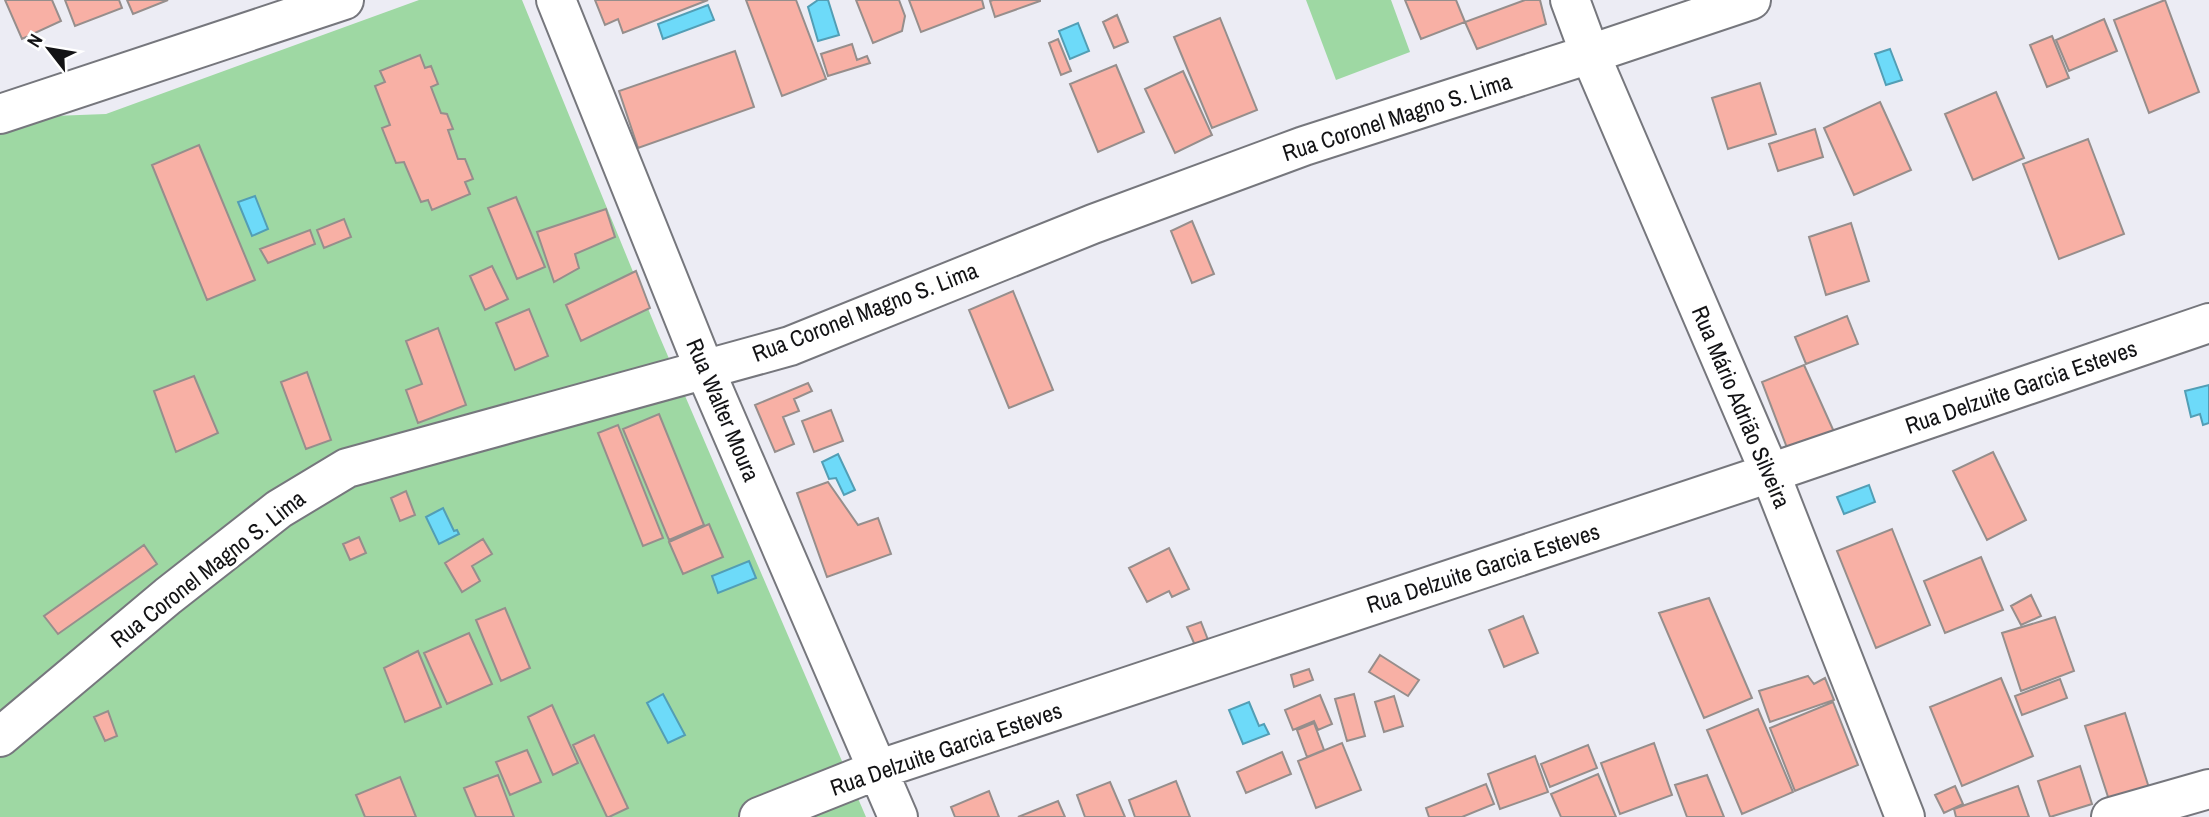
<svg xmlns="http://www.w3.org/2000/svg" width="2209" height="817" font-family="'Archivo Narrow',sans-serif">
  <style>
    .green { fill: #9ed8a3 }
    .water { fill: #6ddaf9; stroke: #529eb5; stroke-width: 2 }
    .building { fill: #f8b0a5; stroke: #968e8c; stroke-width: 2 }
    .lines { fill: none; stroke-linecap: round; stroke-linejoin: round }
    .minor-casing { stroke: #76777d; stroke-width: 42 }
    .minor { stroke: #fff; stroke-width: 38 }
    .labels { text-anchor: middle; stroke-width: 7; stroke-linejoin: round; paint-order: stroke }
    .street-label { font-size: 23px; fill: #131315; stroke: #fff }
  </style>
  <rect width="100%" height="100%" fill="#ececf4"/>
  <path class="green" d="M 419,0 L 522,0 L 658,333 L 866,817 L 0,817 L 0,118 L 106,114 Z
    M 1306,0 L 1391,0 L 1410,52 L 1336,80 Z"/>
  <path class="water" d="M 818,0 L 828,0 L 839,35 L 818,41 L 808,7 Z
    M 708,5 L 714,20 L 663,39 L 658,24 Z
    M 1078,23 L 1089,51 L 1070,59 L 1059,31 Z
    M 1890,49 L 1902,80 L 1886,85 L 1875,54 Z
    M 255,196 L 268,229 L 252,236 L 238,202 Z
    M 2209,385 L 2209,423 L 2203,425 L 2200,414 L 2191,417 L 2185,391 Z
    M 838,454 L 855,490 L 844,495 L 836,478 L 829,479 L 822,462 Z
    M 1869,485 L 1875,502 L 1844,514 L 1837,497 Z
    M 443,508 L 454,531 L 457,530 L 459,534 L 439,544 L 426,517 Z
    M 749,561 L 756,578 L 718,593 L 712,576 Z
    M 663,694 L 685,735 L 668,743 L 647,703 Z
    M 1249,702 L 1259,726 L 1264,724 L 1269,734 L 1243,744 L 1229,710 Z"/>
  <path class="building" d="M 5,0 L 52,0 L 61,21 L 22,39 Z
    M 65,0 L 119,0 L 122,8 L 75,26 Z
    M 127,0 L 168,0 L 133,14 Z
    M 595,0 L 708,0 L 623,33 L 618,19 L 605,25 Z
    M 746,0 L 796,0 L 826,79 L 782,96 Z
    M 856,0 L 899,0 L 905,16 L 902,31 L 873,43 Z
    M 909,0 L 982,0 L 984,8 L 921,32 Z
    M 993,0 L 1040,0 L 1040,1 L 995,17 L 990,1 Z
    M 1405,0 L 1456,0 L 1465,22 L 1421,39 Z
    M 1525,0 L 1540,0 L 1546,24 L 1477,49 L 1465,22 Z
    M 2165,0 L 2199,92 L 2149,113 L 2114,20 Z
    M 1117,15 L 1128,42 L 1114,48 L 1103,22 Z
    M 1220,18 L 1257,110 L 1212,128 L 1174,37 Z
    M 2104,19 L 2117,51 L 2069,71 L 2056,40 Z
    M 2052,36 L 2069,78 L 2047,87 L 2030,45 Z
    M 1058,39 L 1071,71 L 1061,75 L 1049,43 Z
    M 852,44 L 857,60 L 867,56 L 870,63 L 828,76 L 821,54 Z
    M 735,51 L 754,107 L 638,148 L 619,91 Z
    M 420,55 L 425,68 L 431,66 L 438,84 L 431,87 L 441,113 L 447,114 L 453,129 L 448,130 L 458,159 L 465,159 L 473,179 L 465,182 L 470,194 L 432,210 L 428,200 L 421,202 L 404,162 L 396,163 L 382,128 L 390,125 L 375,86 L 385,82 L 380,71 Z
    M 1116,65 L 1144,132 L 1098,152 L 1070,84 Z
    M 1183,71 L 1212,135 L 1175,153 L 1145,89 Z
    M 1760,83 L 1776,134 L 1728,149 L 1712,98 Z
    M 1996,92 L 2024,158 L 1973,180 L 1945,114 Z
    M 1880,102 L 1911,170 L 1854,195 L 1824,128 Z
    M 1815,129 L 1823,157 L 1778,171 L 1769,144 Z
    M 2088,139 L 2124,234 L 2059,259 L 2023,164 Z
    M 199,145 L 255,280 L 207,300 L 152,165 Z
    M 516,197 L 545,267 L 517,279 L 488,208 Z
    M 606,209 L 615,237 L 575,254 L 579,268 L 554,282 L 537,232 Z
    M 344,219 L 351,237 L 324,248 L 317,230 Z
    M 1192,221 L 1214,274 L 1192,283 L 1171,231 Z
    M 1851,223 L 1869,281 L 1826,295 L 1809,237 Z
    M 310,230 L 315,244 L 268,263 L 260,249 Z
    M 492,266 L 508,299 L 485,310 L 470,276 Z
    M 636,271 L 650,308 L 581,341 L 566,305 Z
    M 1013,291 L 1053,390 L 1009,408 L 969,310 Z
    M 529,309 L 548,356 L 515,370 L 496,323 Z
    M 1847,316 L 1858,344 L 1806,364 L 1795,337 Z
    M 438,328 L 466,405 L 418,423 L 406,390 L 422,384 L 406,341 Z
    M 1804,365 L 1835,434 L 1789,453 L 1762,382 Z
    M 307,372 L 331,440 L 306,449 L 281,382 Z
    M 194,376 L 218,433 L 176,452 L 154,391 Z
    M 808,383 L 812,391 L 794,399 L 799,411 L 783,417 L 794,444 L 775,452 L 755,405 Z
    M 831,410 L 843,441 L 814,452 L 802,421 Z
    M 659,414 L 704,525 L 669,540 L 623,429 Z
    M 618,425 L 663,538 L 643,546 L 598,433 Z
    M 1993,452 L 2026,520 L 1987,540 L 1953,471 Z
    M 828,482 L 858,525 L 878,518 L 891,554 L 827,577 L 797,493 Z
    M 406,491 L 415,515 L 400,521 L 391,498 Z
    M 709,524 L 723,557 L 683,574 L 669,542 Z
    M 1892,529 L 1930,625 L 1876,648 L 1837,551 Z
    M 359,537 L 366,553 L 350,560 L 343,544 Z
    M 483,539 L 492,554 L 472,566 L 480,581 L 462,592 L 445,563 Z
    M 144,545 L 157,564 L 58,634 L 44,616 Z
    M 1169,548 L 1189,589 L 1172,597 L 1169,591 L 1147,602 L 1129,568 Z
    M 1981,557 L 2003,610 L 1945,633 L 1924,581 Z
    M 2031,595 L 2041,616 L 2021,625 L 2011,606 Z
    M 1709,598 L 1752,698 L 1704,718 L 1659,613 Z
    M 505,608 L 530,668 L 501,681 L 476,620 Z
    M 1523,616 L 1538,653 L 1504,667 L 1489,630 Z
    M 2055,617 L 2074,671 L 2021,691 L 2002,633 Z
    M 1201,622 L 1210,645 L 1197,650 L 1187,627 Z
    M 469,633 L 492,684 L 447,704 L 424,653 Z
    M 418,651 L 441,707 L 405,722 L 384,668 Z
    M 1380,655 L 1419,680 L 1408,696 L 1369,672 Z
    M 1309,669 L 1313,680 L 1294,687 L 1291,675 Z
    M 1808,676 L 1814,684 L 1825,678 L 1834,700 L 1770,722 L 1759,691 Z
    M 2001,678 L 2033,756 L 1962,786 L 1930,707 Z
    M 2060,679 L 2067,698 L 2022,715 L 2015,696 Z
    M 1354,694 L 1365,736 L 1347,741 L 1335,699 Z
    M 1320,695 L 1332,724 L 1318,730 L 1314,721 L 1293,730 L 1285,710 Z
    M 1394,696 L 1403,726 L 1384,732 L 1375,702 Z
    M 1833,702 L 1858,765 L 1795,791 L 1770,728 Z
    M 552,705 L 578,763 L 553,775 L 528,717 Z
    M 1758,709 L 1793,792 L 1742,814 L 1707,730 Z
    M 108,711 L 117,736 L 105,741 L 94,717 Z
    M 2125,713 L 2151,794 L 2111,806 L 2085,726 Z
    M 1314,723 L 1324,750 L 1307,757 L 1297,730 Z
    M 594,735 L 628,808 L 609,817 L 607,817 L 573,745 Z
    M 1342,743 L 1361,790 L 1316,808 L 1298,761 Z
    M 1654,743 L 1672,795 L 1620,814 L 1601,763 Z
    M 1588,745 L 1597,768 L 1550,787 L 1541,764 Z
    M 527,750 L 541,782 L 510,795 L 496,762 Z
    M 1282,752 L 1291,774 L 1246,793 L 1237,772 Z
    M 1535,756 L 1548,792 L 1500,809 L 1488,774 Z
    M 2080,766 L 2092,804 L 2050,817 L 2038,781 Z
    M 1598,774 L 1616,817 L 1561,817 L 1551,794 Z
    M 498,775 L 514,817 L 476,817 L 464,788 Z
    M 1707,775 L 1724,817 L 1687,817 L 1675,785 Z
    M 400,777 L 416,817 L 365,817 L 356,795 Z
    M 1176,781 L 1190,817 L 1135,817 L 1129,800 Z
    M 1110,782 L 1125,817 L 1085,817 L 1077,795 Z
    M 1486,784 L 1494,804 L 1462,817 L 1429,817 L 1426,808 Z
    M 1955,786 L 1963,804 L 1944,813 L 1935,795 Z
    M 2018,786 L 2029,817 L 1956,817 L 1954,809 Z
    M 989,791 L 999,817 L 955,817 L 951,807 Z
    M 1058,801 L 1065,817 L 1018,817 Z"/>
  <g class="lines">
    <g class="minor-casing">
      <path id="minor" d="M 556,0 L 704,368 L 898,817
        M 1570,0 L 1590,54 L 1770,473 L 1905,817
        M 0,114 L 344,0
        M 0,737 L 168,596 L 279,509 L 347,468 L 790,346 L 1093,224 L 1304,146 L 1590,54 L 1751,0
        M 759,817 L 877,770 L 1770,473 L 2209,323
        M 2111,817 L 2209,789"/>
    </g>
    <use href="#minor" class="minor"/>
  </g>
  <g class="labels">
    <g class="street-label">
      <text transform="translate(1397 117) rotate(-18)" y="8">Rua Coronel Magno S. Lima</text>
      <text transform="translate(865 312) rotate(-21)" y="8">Rua Coronel Magno S. Lima</text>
      <text transform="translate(2021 387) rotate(-19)" y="8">Rua Delzuite Garcia Esteves</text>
      <text transform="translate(1741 407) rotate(67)" y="8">Rua Mário Adrião Silveira</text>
      <text transform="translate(723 410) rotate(67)" y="8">Rua Walter Moura</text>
      <text transform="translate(1483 568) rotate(-18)" y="8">Rua Delzuite Garcia Esteves</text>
      <text transform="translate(208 569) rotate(-38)" y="8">Rua Coronel Magno S. Lima</text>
      <text transform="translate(946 749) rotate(-19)" y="8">Rua Delzuite Garcia Esteves</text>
    </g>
  </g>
  <g transform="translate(49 49) rotate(301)" stroke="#ffffff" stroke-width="5" paint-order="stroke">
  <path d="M0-5L12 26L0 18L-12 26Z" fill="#131315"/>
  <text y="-10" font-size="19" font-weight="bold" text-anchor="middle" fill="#131315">N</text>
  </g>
</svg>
